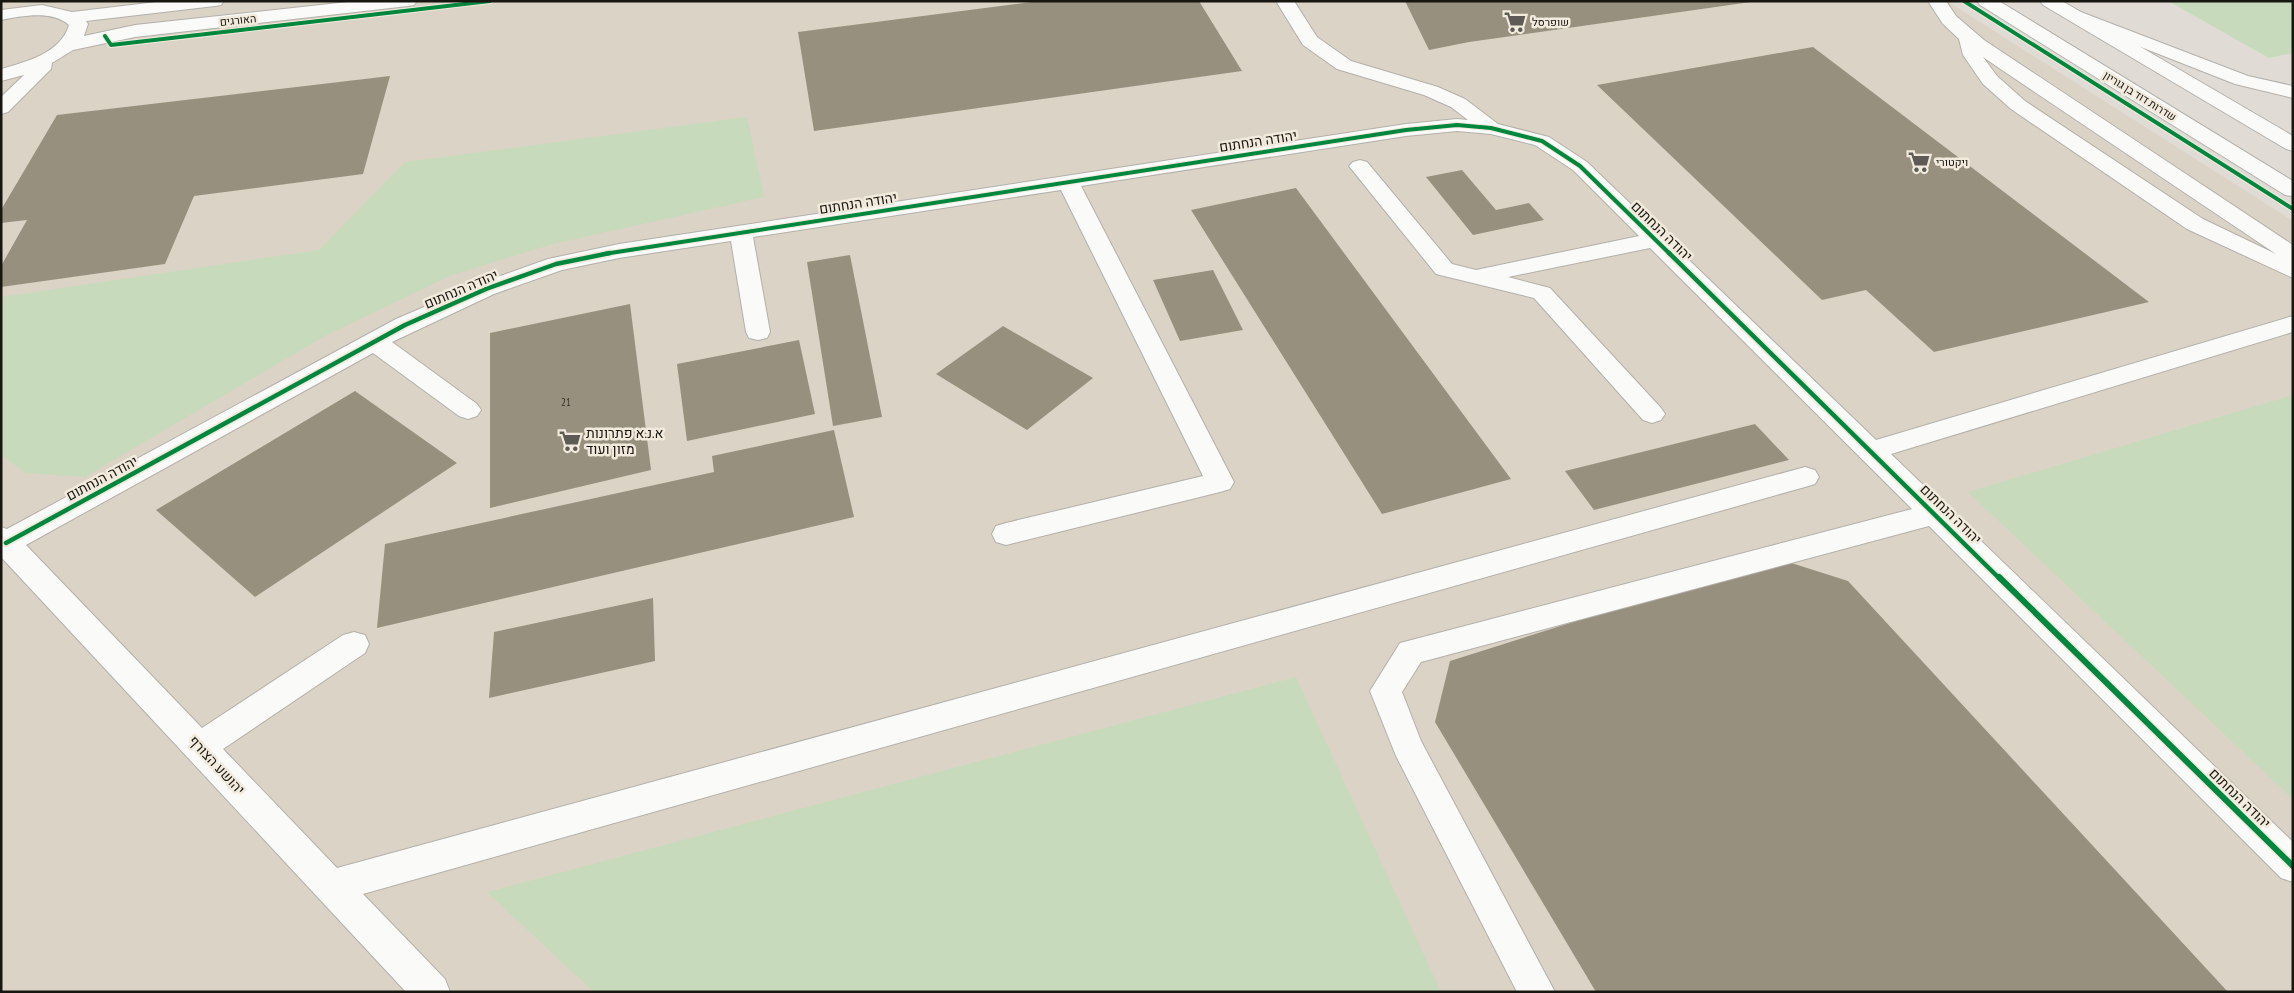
<svg xmlns="http://www.w3.org/2000/svg" width="2294" height="993" font-family="'PT Sans Narrow',Heebo,sans-serif">
  <style>
    .industrial { fill: #dbd3c5 }
    .green { fill: #c7dbbc }
    .building { fill: #98907f }
    .lines { fill: none; stroke-linecap: round; stroke-linejoin: round }
    .minor-casing { stroke: #b3b0ab; stroke-width: 2 }
    .major-casing { stroke: #b3b0ab; stroke-width: 2 }
    .minor { fill: #fafaf9; fill-rule: evenodd }
    .major { fill: #fafaf9; fill-rule: evenodd }
    .cycleway-far2-casing { stroke: #f2ebdd; stroke-width: 6 }
    .cycleway-far1-casing { stroke: #f2ebdd; stroke-width: 8 }
    .cycleway-casing { stroke: #f2ebdd; stroke-width: 9 }
    .cycleway-far2 { stroke: #00873e; stroke-width: 4 }
    .cycleway-far1 { stroke: #00873e; stroke-width: 4.5 }
    .cycleway { stroke: #00873e; stroke-width: 6 }
    .labels { text-anchor: middle; stroke-width: 5; stroke-linejoin: round; paint-order: stroke }
    .far-street-label { font-size: 11px; fill: #181611; stroke: #f2ebdd }
    .far-poi-label { font-size: 11px; fill: #181611; stroke: #f2ebdd; text-anchor: start }
    .number-label { font-size: 11px; fill: #38342c }
    .street-label { font-size: 14px; fill: #181611; stroke: #f2ebdd }
    .poi-label { font-size: 14px; fill: #181611; stroke: #f2ebdd; text-anchor: start }
  </style>
  <rect width="100%" height="100%" fill="#e0dcd5"/>
  <path class="industrial" d="M 1,1 L 1947,1 L 2293,221 L 2293,992 L 1,992 Z"/>
  <path class="green" d="M 2168,1 L 2293,1 L 2293,53 L 2269,58 Z
    M 747,117 L 764,197 L 553,244 L 452,275 L 325,336 L 85,477 L 26,473 L 1,455 L 1,297 L 319,250 L 405,162 Z
    M 2293,395 L 2293,799 L 1968,492 Z
    M 1296,677 L 1441,992 L 594,992 L 487,892 Z"/>
  <path class="building" d="M 1040,1 L 1199,1 L 1242,71 L 814,131 L 798,32 Z
    M 1405,1 L 1751,1 L 1751,2 L 1469,42 L 1429,50 Z
    M 1813,47 L 2149,302 L 1934,352 L 1866,290 L 1822,300 L 1597,85 Z
    M 390,76 L 363,174 L 194,196 L 165,264 L 1,287 L 1,266 L 27,220 L 1,223 L 1,210 L 57,115 Z
    M 1462,170 L 1496,210 L 1529,203 L 1544,220 L 1473,235 L 1426,177 Z
    M 1296,188 L 1511,479 L 1382,514 L 1191,210 Z
    M 850,255 L 882,417 L 833,426 L 807,262 Z
    M 1213,270 L 1243,330 L 1180,341 L 1153,280 Z
    M 630,304 L 651,470 L 490,508 L 490,333 Z
    M 1003,326 L 1093,378 L 1027,430 L 936,374 Z
    M 799,340 L 815,414 L 687,441 L 677,364 Z
    M 355,391 L 457,463 L 255,597 L 156,510 Z
    M 1755,424 L 1789,460 L 1594,510 L 1565,471 Z
    M 834,430 L 854,517 L 377,628 L 385,544 L 714,472 L 712,456 Z
    M 1776,558 L 1848,581 L 2228,992 L 1596,992 L 1435,722 L 1450,661 Z
    M 653,598 L 655,661 L 489,698 L 494,632 Z"/>
  <g class="lines">
    <g class="minor-casing">
      <path id="minor" d="M 165,1 L 224,1 L 221,5 L 215,6 L 86,21 L 88,24 L 84,36 L 135,25 L 357,1 L 417,1 L 414,5 L 408,6 L 135,37 L 73,50 L 52,63 L 51,69 L 8,112 L 1,114 L 1,97 L 24,75 L 1,81 L 1,69 C 26,62 61,53 69,25 C 51,10 23,16 1,20 L 1,10 L 42,5 L 72,12 Z
        M 1276,1 L 1294,1 L 1317,37 L 1351,61 L 1438,87 L 1465,99 L 1498,124 L 1549,137 L 1587,162 L 1876,440 L 2293,316 L 2293,332 L 1891,454 L 2293,842 L 2293,882 L 2281,878 L 1929,526 L 1421,662 L 1402,692 L 1421,741 L 1555,992 L 1517,992 L 1396,756 L 1370,691 L 1400,643 L 1912,509 L 1650,248 L 1508,277 L 1550,288 L 1661,408 L 1665,414 L 1661,420 L 1652,423 L 1643,420 L 1534,298 L 1436,274 L 1349,166 L 1353,162 L 1360,160 L 1367,162 L 1452,264 L 1476,270 L 1639,236 L 1573,170 L 1535,145 L 1491,134 L 1457,131 L 1406,136 L 1081,186 L 1234,482 L 1230,489 L 1220,492 L 1006,545 L 996,542 L 992,534 L 996,526 L 1006,523 L 1203,476 L 1061,190 L 753,237 L 770,332 L 767,338 L 758,340 L 749,338 L 746,332 L 731,241 L 619,258 L 562,270 L 494,294 L 392,342 L 477,404 L 481,410 L 477,416 L 468,419 L 459,416 L 373,353 L 26,545 L 202,728 L 343,635 L 354,632 L 365,635 L 369,644 L 365,653 L 223,749 L 337,868 L 1805,467 L 1815,470 L 1819,477 L 1815,484 L 1805,487 L 363,894 L 445,979 L 450,992 L 406,992 L 1,557 L 1,527 L 7,529 L 396,319 L 478,284 L 548,259 L 619,244 L 1406,124 L 1457,119 L 1468,120 L 1451,107 L 1424,95 L 1337,69 L 1303,45 Z
        M 1928,1 L 1946,1 L 1956,16 L 1984,40 L 2293,245 L 2293,278 L 2187,229 L 2011,109 L 1983,84 L 1963,55 L 1959,39 L 1943,24 ZM 1983,57 L 1999,68 L 2276,254 L 2203,219 L 2025,101 L 1997,76 Z
        M 2073,9 L 2248,76 L 2293,86 L 2293,98 L 2235,84 L 2067,18 L 2064,14 L 2067,10 Z"/>
    </g>
    <g class="major-casing">
      <path id="major" d="M 1977,1 L 1999,1 L 2293,181 L 2293,196 L 2285,195 L 1980,5 Z
        M 2040,1 L 2062,1 L 2293,136 L 2293,151 L 2286,149 L 2043,5 Z"/>
    </g>
    <use href="#minor" class="minor"/>
    <use href="#major" class="major"/>
    <g class="cycleway-far2-casing">
      <path id="cycleway-far2" d="M 1964,1 L 2293,209
        M 105,36 L 111,45 L 490,1
        M 604,254 L 1406,130 L 1457,125 L 1491,128 L 1542,141 L 1580,166 L 1670,254"/>
    </g>
    <g class="cycleway-far1-casing">
      <path id="cycleway-far1" d="M 1669,253 L 2000,579
        M 6,543 L 405,325 L 486,289 L 556,264 L 610,253"/>
    </g>
    <g class="cycleway-casing">
      <path id="cycleway" d="M 1999,577 L 2293,866"/>
    </g>
    <use href="#cycleway-far2" class="cycleway-far2"/>
    <use href="#cycleway-far1" class="cycleway-far1"/>
    <use href="#cycleway" class="cycleway"/>
  </g>
  <defs>
    <g id="supermarket-bare" transform="scale(1.725)"><path d="M-6-5.5h2.5l.6 2H6L4.5 2H-2.5L-4.4-4H-6ZM-1.5 3.2a1.3 1.3 0 1 0 .1 0ZM3 3.2a1.3 1.3 0 1 0 .1 0Z" fill="#5e5b56" stroke="#f2ebdd" stroke-width="2.5" paint-order="stroke"/></g>
  </defs>
  <g fill-rule="evenodd">
    <use href="#supermarket-bare" x="1515" y="22"/>
    <use href="#supermarket-bare" x="1919" y="162"/>
    <use href="#supermarket-bare" x="570" y="441"/>
  </g>
  <g class="labels">
    <g class="far-street-label">
      <text transform="translate(238 20) rotate(-6)" y="4">האורגים</text>
      <text transform="translate(2140 96) rotate(32)" y="4">שדרות דוד בן גוריון</text>
    </g>
    <g class="far-poi-label">
      <text x="1532" y="26">שופרסל</text>
      <text x="1936" y="166">ויקטורי</text>
    </g>
    <g class="number-label">
      <text x="566" y="406">21</text>
    </g>
    <g class="street-label">
      <text transform="translate(1258 141) rotate(-9)" y="5">יהודה הנחתום</text>
      <text transform="translate(858 203) rotate(-9)" y="5">יהודה הנחתום</text>
      <text transform="translate(1662 231) rotate(44)" y="5">יהודה הנחתום</text>
      <text transform="translate(461 289) rotate(-23)" y="5">יהודה הנחתום</text>
      <text transform="translate(102 478) rotate(-28)" y="5">יהודה הנחתום</text>
      <text transform="translate(1951 514) rotate(44)" y="5">יהודה הנחתום</text>
      <text transform="translate(217 765) rotate(47)" y="5">יהושע הצורף</text>
      <text transform="translate(2240 798) rotate(44)" y="5">יהודה הנחתום</text>
    </g>
    <g class="poi-label">
      <text x="586" y="438">א.נ.א פתרונות<tspan x="586" dy="16">מזון ועוד</tspan></text>
    </g>
  </g>
  <rect width="2294" height="993" fill="none" stroke="#181611" stroke-width="5"/>
</svg>
